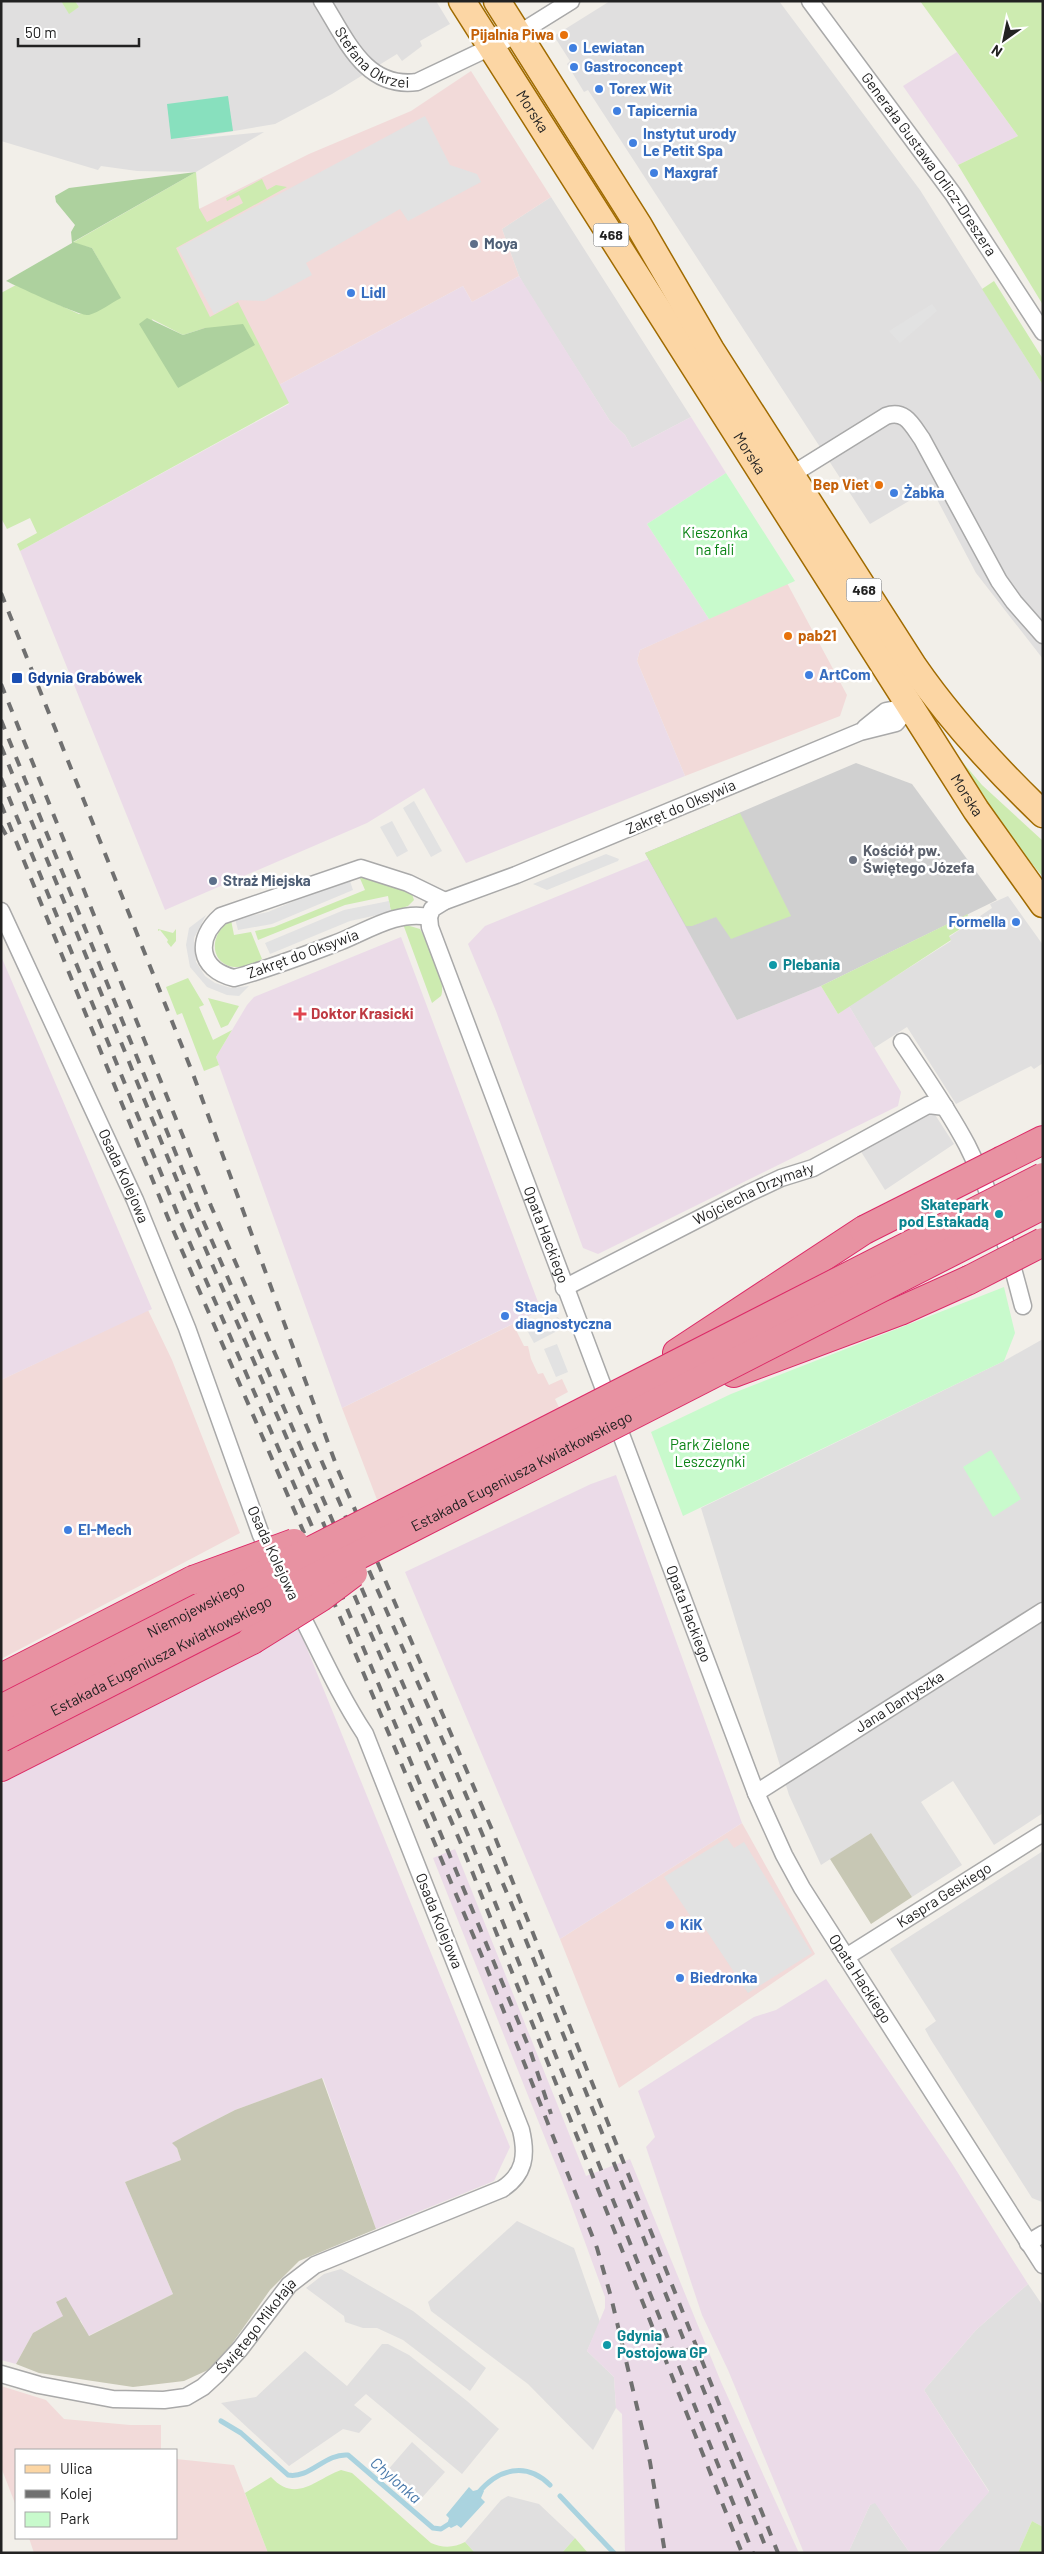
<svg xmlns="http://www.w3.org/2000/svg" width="1044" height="2554" font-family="Barlow,sans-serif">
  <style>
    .residential { fill: #e0dfdf }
    .commercial { fill: #f2dad9 }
    .industrial { fill: #ebdbe8 }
    .religious { fill: #d0d0d0 }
    .construction { fill: #c7c7b4 }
    .grass { fill: #cdebb0; fill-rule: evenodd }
    .forest { fill: #add19e }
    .park { fill: #c8facc }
    .pitch { fill: #88e0be }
    .parking { fill: #e2e2e2 }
    .water { fill: #aad3df }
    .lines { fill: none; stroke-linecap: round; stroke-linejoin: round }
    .stream { stroke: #aad3df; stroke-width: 5 }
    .street-casing { stroke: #a9a9a9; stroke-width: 19 }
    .primary-casing { stroke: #a06b00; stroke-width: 29 }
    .highway-casing { stroke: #dc2a67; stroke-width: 30 }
    .street { stroke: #fff; stroke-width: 16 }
    .primary { stroke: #fcd6a4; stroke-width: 26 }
    .highway { stroke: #e892a2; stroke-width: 28 }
    .rail { stroke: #707070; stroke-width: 4; stroke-dasharray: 10 10; stroke-linecap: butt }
    .highway-bridge-casing { stroke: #dc2a67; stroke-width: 30; stroke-linecap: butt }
    .highway-bridge { stroke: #e892a2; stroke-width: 28 }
    .food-dot { fill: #e8710a; stroke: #fff; stroke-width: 2 }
    .shop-dot { fill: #3f7fe0; stroke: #fff; stroke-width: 2 }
    .service-dot { fill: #5c6f8a; stroke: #fff; stroke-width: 2 }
    .transit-dot { fill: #1a4fb4; stroke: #fff; stroke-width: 2 }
    .worship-dot { fill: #6b7280; stroke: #fff; stroke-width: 2 }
    .culture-dot { fill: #0f9aa8; stroke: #fff; stroke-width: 2 }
    .health-dot { fill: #e0444e; stroke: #fff; stroke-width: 2 }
    .labels { text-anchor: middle; stroke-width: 5; stroke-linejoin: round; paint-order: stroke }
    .shield { fill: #fff; stroke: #646464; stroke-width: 1 }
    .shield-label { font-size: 14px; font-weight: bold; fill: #222 }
    .food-label { font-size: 15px; font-weight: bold; fill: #c56008; stroke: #fff; text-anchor: end }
    .shop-label { font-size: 15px; font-weight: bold; fill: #366cbe; stroke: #fff; text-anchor: start }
    .street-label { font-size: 15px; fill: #222; stroke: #fff }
    .service-label { font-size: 15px; font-weight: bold; fill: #4e5e75; stroke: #fff; text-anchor: start }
    .park-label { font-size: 15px; fill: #0c8416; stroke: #fff }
    .transit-label { font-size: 15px; font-weight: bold; fill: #164399; stroke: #fff; text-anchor: start }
    .worship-label { font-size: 15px; font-weight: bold; fill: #5b616d; stroke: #fff; text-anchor: start }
    .culture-label { font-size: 15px; font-weight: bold; fill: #0d838f; stroke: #fff; text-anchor: start }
    .health-label { font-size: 15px; font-weight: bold; fill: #be3a42; stroke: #fff; text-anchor: start }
    .water-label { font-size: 16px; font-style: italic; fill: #4a7aab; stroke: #fff }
  </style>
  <rect width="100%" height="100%" fill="#f2efe9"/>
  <path class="residential" d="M 1,1 L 61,1 L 69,13 L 79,7 L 75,1 L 436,1 L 450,24 L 420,41 L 422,46 L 402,61 L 397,54 L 332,94 L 275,124 L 182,140 L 264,132 L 196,172 L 137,171 L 101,166 L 98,170 L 1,141 Z
    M 610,1 L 779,1 L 920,190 L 1043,385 L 1043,659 L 976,573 L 931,488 L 870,524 L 588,90 L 584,92 L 567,64 L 570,61 L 554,36 Z
    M 551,197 L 691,417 L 632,448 L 625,435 L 610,421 L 527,290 L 519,276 L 502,229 Z
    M 1008,896 L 1043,945 L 1043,1063 L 1034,1069 L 1031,1066 L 956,1104 L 907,1027 L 874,1048 L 849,1006 L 951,941 L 949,937 L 992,908 L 990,904 Z
    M 932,1110 L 954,1144 L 885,1190 L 860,1150 L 896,1132 Z
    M 1043,1339 L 1043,1813 L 994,1845 L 953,1781 L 921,1802 L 962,1865 L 912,1897 L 871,1833 L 821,1865 L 789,1795 L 701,1508 L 1004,1361 Z
    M 1043,1851 L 1043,2201 L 1042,2202 L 1032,2198 L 931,2040 L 925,2029 L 936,2021 L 890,1949 Z
    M 517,2221 L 574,2248 L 600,2322 L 587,2351 L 614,2377 L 616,2408 L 593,2450 L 528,2384 L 431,2311 L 428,2302 Z
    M 341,2269 L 413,2311 L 486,2368 L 470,2391 L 403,2340 L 377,2328 L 363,2328 L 345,2322 L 344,2316 L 306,2288 L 324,2274 Z
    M 1028,2284 L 1043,2306 L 1043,2527 L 1032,2521 L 1018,2553 L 936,2553 L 989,2491 L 924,2390 L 976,2330 Z
    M 382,2344 L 388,2344 L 409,2355 L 467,2401 L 499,2429 L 462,2474 L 366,2394 L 354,2405 L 372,2419 L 359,2433 L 343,2429 L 289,2466 L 221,2403 L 256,2397 L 305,2351 L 347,2386 Z
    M 412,2442 L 445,2472 L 419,2501 L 386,2472 Z
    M 508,2496 L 539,2504 L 575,2538 L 562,2553 L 475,2553 L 465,2542 L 501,2500 Z
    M 875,2502 L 893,2529 L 910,2553 L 848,2553 L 870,2505 Z"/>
  <path class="commercial" d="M 471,71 L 551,197 L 502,229 L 519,276 L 472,302 L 463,286 L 279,385 L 99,259 L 309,154 L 411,111 Z
    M 787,583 L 847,695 L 840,716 L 685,776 L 637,661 L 640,650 Z
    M 148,1310 L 172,1360 L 240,1533 L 1,1659 L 1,1380 Z
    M 513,1324 L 524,1346 L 528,1346 L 531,1359 L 538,1374 L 543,1373 L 549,1385 L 562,1379 L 568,1392 L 555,1399 L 583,1457 L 397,1552 L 342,1408 Z
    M 742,1823 L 815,1954 L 619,2088 L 560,1939 Z
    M 1,2386 L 46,2400 L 64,2419 L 130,2425 L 161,2425 L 161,2450 L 16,2450 L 16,2506 L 1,2467 Z
    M 176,2459 L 234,2465 L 268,2553 L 34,2553 L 29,2538 L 176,2538 Z"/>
  <path class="industrial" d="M 957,52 L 1018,136 L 958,165 L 903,86 Z
    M 519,276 L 610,421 L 625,435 L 632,448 L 691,417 L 726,473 L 647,524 L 709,619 L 640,650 L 637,661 L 685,776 L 466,863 L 424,788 L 367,823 L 165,910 L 20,551 L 289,404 L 279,385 L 463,286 L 472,302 Z
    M 649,859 L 737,1020 L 821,986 L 838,1014 L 849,1006 L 901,1092 L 898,1106 L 598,1254 L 583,1248 L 496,1011 L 468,944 L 485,926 Z
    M 401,937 L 541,1310 L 342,1408 L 216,1057 L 247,1005 L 254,997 Z
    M 1,956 L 152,1309 L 1,1380 Z
    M 616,1475 L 742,1823 L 560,1939 L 405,1572 L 591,1484 Z
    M 299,1629 L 510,2147 L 494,2181 L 376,2229 L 323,2078 L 235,2110 L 196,2130 L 177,2148 L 181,2160 L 125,2182 L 173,2294 L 88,2336 L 81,2321 L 63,2316 L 33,2333 L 16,2364 L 1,2360 L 1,1784 Z
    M 455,1849 L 586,2176 L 630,2159 L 721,2382 L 799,2553 L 625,2553 L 622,2414 L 616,2408 L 614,2377 L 587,2351 L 605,2308 L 605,2297 L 567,2193 L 433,1858 Z
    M 826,1979 L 951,2162 L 1028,2284 L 976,2330 L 924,2390 L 989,2492 L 936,2553 L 910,2553 L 875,2503 L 870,2505 L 848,2553 L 804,2553 L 728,2370 L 702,2315 L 646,2147 L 655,2137 L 638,2091 L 754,2017 L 776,2010 Z"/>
  <path class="religious" d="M 856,763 L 912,784 L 997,900 L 821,986 L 737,1020 L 645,853 Z"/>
  <path class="construction" d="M 871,1833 L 912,1897 L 871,1924 L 830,1859 Z
    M 322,2078 L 376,2229 L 299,2261 L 270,2290 L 229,2348 L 208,2370 L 184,2381 L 133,2387 L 39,2373 L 16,2364 L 33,2333 L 63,2316 L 56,2302 L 66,2297 L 89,2336 L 173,2294 L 125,2182 L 181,2160 L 177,2148 L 172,2143 L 196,2130 L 235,2110 Z"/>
  <path class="grass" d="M 61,1 L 75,1 L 79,7 L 69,14 Z
    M 920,1 L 1043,1 L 1043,305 L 958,165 L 1018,136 Z
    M 196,172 L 199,208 L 207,222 L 243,203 L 239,195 L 227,201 L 226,198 L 262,179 L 267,190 L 276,185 L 287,187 L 176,248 L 210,317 L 238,302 L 289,403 L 20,551 L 17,544 L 37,533 L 30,518 L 7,529 L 1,518 L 1,293 L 16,285 L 79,314 L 120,298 L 92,248 L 72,243 ZM 152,319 L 183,335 L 205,328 L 178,388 Z
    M 994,281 L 1043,359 L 1043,385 L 982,289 Z
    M 942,738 L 982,785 L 1043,841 L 1043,877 L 1006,832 Z
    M 740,813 L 791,916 L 731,939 L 716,917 L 692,926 L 686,926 L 645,853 Z
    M 359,876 L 394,885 L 412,894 L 414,900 L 408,906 L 391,912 L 388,896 L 345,905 L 258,940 L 255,931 L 274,927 L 365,890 Z
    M 968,914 L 965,926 L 949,936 L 951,940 L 838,1014 L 821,986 Z
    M 231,920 L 234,935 L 251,932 L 262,959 C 219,985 198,942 231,920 Z
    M 403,924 L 420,929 C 428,943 447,981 441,996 L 432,1003 Z
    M 158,929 L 173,933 L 176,929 L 176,941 L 171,947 L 167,942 L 168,940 L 160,930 L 158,931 Z
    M 188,978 L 204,1005 L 199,1007 L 213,1040 L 232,1030 L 216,1057 L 219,1065 L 204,1071 L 182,1013 L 177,1015 L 166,987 Z
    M 208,998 L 239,1006 L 228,1025 L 221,1028 Z
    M 341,2470 L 352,2473 L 431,2543 C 442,2548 454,2548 465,2542 L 475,2553 L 268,2553 L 245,2493 L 271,2477 C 296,2504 316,2479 341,2470 Z
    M 1032,2521 L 1043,2527 L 1043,2553 L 1018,2553 Z
    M 575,2538 L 588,2553 L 562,2553 Z"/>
  <path class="forest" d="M 196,172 L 73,242 L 92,248 L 121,298 C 111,303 100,312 89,315 C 81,317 19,287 6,281 L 72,243 L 71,232 L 75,225 L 56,202 L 55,196 L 69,188 Z
    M 147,318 L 183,335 L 205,328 L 243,324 L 255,345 L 178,388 L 139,324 Z"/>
  <path class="park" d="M 726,473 L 795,581 L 709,619 L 647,524 Z
    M 1004,1287 L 1015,1333 L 1004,1361 L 683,1516 L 651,1432 L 731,1394 Z
    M 991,1450 L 1021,1499 L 993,1517 L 963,1467 Z"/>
  <path class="pitch" d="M 228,96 L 233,131 L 171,139 L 167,104 Z"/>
  <path class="parking" d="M 425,116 L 450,165 L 477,174 L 481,182 L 408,221 L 400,209 L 306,263 L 312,275 L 264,301 L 239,300 L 214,314 L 178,248 Z
    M 932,304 L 937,311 L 900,343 L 889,331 Z
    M 414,801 L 442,851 L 431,857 L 403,808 Z
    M 392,821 L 408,851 L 397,857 L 380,827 Z
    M 606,854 L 619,859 L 618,861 L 547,890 L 533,884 Z
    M 349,878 L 353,890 L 272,924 L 238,930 L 235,919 L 268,912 Z
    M 389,901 L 391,912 L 350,921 L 270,954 L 265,943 L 344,910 Z
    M 206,915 L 194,938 L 196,962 L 205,976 L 215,983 L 231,988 L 249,986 L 239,996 L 227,995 L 207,987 L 190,967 L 186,945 L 189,928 Z
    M 558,1317 L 563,1328 L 534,1343 L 528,1332 Z
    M 557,1344 L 568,1372 L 556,1377 L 544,1349 Z
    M 727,1838 L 734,1848 L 744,1842 L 812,1953 L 748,1993 L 700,1921 L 695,1923 L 664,1877 Z"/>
  <path class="water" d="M 469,2487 L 473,2491 L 481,2489 L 484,2491 L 481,2498 L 485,2502 L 461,2528 L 457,2525 L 451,2528 L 447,2525 L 449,2518 L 446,2515 Z"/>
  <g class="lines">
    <path class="stream" d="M 221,2421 L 241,2433 L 288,2475 C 310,2479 325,2453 348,2455 L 433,2528 L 441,2529 L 452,2522
      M 478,2493 C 498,2469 526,2461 550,2485
      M 560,2496 L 614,2553"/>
    <g class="street-casing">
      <g id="street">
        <path id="s1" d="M 322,1 C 346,39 365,89 417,82 L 518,34 L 571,1"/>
        <path id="s2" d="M 810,1 L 953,194 L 1043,332"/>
        <path d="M 791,475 L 886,416 C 905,409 912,425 922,439 L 999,581 L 1014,602 L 1043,635"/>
        <path id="s3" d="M 910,706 L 896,723 L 860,732 L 516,875 L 445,901 L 432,909 L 429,917 L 430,927 L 756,1793 L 784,1855 L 802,1888 L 1043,2265"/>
        <path d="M 865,728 L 886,711 L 912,706"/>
        <path id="s4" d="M 1,911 L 135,1200 L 187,1328 L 261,1535 L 273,1559"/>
        <path d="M 429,917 C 398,910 367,931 339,942 C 305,955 269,969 234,978 C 198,969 195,939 221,916 L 361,868 L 408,883 L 445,901"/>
        <path d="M 902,1042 C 924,1075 948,1109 967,1145 C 993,1196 1009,1252 1023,1306"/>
        <path id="s5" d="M 564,1288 L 749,1193 L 781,1178 L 813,1168 L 928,1105 L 945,1107"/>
        <path id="s6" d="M 756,1793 L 1043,1611"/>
        <path id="s7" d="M 846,1957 L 1043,1833"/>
        <path d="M 1028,2243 L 1043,2234"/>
        <path id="s8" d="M 1,2374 L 39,2385 L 113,2399 L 164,2400 L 186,2397 L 203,2387 L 216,2375 L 240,2349 L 289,2285 L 315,2265 L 502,2189 C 525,2174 527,2155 521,2130 L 365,1734 C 338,1693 318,1647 295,1603"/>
      </g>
    </g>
    <g class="primary-casing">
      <g id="primary">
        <path id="s9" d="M 462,1 L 976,810 L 1043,904"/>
        <path d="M 497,1 L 639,226 L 711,350 L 914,667 C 952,722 995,768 1043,814"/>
      </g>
    </g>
    <g class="highway-casing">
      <path id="highway" d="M 1003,1160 L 1043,1140
        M 677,1353 L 864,1230
        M 734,1373 L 900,1311 L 969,1280
        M 1,1678 L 193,1580
        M 1,1767 L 252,1640"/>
    </g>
    <use href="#street" class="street"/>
    <use href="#primary" class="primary"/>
    <use href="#highway" class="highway"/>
    <path class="rail" d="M 1,593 L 193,1074 L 338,1470 L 493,1832 L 778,2553
      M 1,684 L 211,1206 L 453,1764 L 514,1910 L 768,2553
      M 1,720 L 199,1211 L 471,1842 L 753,2553
      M 1,746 L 191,1215 L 462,1846 L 742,2553
      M 1,778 L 180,1220 L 336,1582 L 472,1909 L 530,2050 L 551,2114
      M 1,804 L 170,1223 L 327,1586 L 486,1966 L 597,2248 L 611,2297 L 650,2462 L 665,2553
      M 1,826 L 10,842"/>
    <g class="highway-bridge-casing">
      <g id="highway-bridge">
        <path d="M 864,1230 L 1003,1160"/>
        <path d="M 969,1280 L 1043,1242"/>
        <path d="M 193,1580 L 294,1543"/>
        <path d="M 252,1640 L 321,1597 L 353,1573"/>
        <path id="s10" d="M 1,1709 L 1043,1177"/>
        <path id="s11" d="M 1,1738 L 1043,1205"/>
      </g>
    </g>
    <use href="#highway-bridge" class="highway-bridge"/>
  </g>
  <g class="food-dot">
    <circle cx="564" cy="35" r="5"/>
    <circle cx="879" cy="485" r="5"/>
    <circle cx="788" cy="636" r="5"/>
  </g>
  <g class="shop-dot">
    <circle cx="573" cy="48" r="5"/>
    <circle cx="574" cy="67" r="5"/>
    <circle cx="599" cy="89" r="5"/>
    <circle cx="617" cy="111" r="5"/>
    <circle cx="633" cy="143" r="5"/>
    <circle cx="654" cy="173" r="5"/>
    <circle cx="351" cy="293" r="5"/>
    <circle cx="894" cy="493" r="5"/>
    <circle cx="809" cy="675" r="5"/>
    <circle cx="1016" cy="922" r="5"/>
    <circle cx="505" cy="1316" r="5"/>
    <circle cx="68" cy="1530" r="5"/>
    <circle cx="670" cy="1925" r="5"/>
    <circle cx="680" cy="1978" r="5"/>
  </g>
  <g class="service-dot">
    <circle cx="474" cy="244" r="5"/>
    <circle cx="213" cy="881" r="5"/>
  </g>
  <rect class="transit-dot" x="11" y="672" width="12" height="12" rx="2.5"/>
  <circle class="worship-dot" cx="853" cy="860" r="5"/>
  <g class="culture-dot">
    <circle cx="773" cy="965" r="5"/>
    <circle cx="999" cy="1214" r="5"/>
    <circle cx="607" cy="2345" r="5"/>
  </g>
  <path class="health-dot" d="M297.5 1006.5h5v5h5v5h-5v5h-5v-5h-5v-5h5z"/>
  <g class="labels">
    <g class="shield">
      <rect x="593.5" y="223.5" width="35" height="23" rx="4"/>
      <rect x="846.5" y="578.5" width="35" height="23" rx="4"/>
    </g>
    <g class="shield-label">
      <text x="611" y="240">468</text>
      <text x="864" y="595">468</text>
    </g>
    <g class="food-label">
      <text x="554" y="40">Pijalnia Piwa</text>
      <text x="869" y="490">Bep Viet</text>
      <text x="798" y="641" text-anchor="start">pab21</text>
    </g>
    <g class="shop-label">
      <text x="583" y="53">Lewiatan</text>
      <text x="584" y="72">Gastroconcept</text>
      <text x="609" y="94">Torex Wit</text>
      <text x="627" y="116">Tapicernia</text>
      <text x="643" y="139">Instytut urody<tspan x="643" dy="17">Le Petit Spa</tspan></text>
      <text x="664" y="178">Maxgraf</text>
      <text x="361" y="298">Lidl</text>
      <text x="904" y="498">Żabka</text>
      <text x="819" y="680">ArtCom</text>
      <text x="1006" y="927" text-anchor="end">Formella</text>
      <text x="515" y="1312">Stacja<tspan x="515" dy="17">diagnostyczna</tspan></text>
      <text x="78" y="1535">El-Mech</text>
      <text x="680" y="1930">KiK</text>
      <text x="690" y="1983">Biedronka</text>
    </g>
    <g class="street-label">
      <text dy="5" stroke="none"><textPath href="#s1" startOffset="79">Stefana Okrzei</textPath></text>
      <text dy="5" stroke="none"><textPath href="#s9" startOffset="131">Morska</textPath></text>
      <text dy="5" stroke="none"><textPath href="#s2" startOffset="202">Generała Gustawa Orlicz-Dreszera</textPath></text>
      <text dy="5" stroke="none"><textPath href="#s9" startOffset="536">Morska</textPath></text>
      <text dy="5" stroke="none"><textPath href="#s9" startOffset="941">Morska</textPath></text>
      <text transform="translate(681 807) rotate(-23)" y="5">Zakręt do Oksywia</text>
      <text transform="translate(303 954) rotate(-20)" y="5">Zakręt do Oksywia</text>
      <text dy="5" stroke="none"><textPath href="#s4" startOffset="292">Osada Kolejowa</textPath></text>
      <text dy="5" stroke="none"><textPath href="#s5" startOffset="212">Wojciecha Drzymały</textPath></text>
      <text dy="5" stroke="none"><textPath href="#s3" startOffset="870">Opata Hackiego</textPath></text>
      <text dy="5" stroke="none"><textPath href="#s11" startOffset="585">Estakada Eugeniusza Kwiatkowskiego</textPath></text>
      <text transform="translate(273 1553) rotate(65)" y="5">Osada Kolejowa</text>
      <text dy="5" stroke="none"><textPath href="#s10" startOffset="219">Niemojewskiego</textPath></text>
      <text dy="5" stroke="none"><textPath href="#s3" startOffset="1275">Opata Hackiego</textPath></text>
      <text dy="5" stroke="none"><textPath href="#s11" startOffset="180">Estakada Eugeniusza Kwiatkowskiego</textPath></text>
      <text dy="5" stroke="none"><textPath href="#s6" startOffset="170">Jana Dantyszka</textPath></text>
      <text dy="5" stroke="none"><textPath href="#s7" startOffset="116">Kaspra Geskiego</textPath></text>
      <text transform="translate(439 1921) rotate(68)" y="5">Osada Kolejowa</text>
      <text dy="5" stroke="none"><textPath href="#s3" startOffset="1680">Opata Hackiego</textPath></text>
      <text dy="5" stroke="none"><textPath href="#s8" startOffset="289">Świętego Mikołaja</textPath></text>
    </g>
    <g class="service-label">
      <text x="484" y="249">Moya</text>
      <text x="223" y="886">Straż Miejska</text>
    </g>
    <g class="park-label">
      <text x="715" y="538">Kieszonka<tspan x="715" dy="17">na fali</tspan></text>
      <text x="710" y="1450">Park Zielone<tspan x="710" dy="17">Leszczynki</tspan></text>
    </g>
    <g class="transit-label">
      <text x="28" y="683">Gdynia Grabówek</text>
    </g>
    <g class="worship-label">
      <text x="863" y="856">Kościół pw.<tspan x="863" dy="17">Świętego Józefa</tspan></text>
    </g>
    <g class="culture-label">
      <text x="783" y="970">Plebania</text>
      <text x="989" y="1210" text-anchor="end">Skatepark<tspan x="989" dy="17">pod Estakadą</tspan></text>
      <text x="617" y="2341">Gdynia<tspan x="617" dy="17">Postojowa GP</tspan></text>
    </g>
    <g class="health-label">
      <text x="311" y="1019">Doktor Krasicki</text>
    </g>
    <g class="water-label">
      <text transform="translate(396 2480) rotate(41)" y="6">Chylonka</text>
    </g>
  </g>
  <rect width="1044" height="2554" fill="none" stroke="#222222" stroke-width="5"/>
  <rect x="15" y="2449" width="162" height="90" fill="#ffffff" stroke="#a7a7a7"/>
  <rect x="25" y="2465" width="25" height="8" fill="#fcd6a4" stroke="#a7a7a7"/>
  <text x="60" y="2474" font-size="15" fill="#222222">Ulica</text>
  <rect x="25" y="2490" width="25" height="8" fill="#707070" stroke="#a7a7a7"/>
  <text x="60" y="2499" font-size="15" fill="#222222">Kolej</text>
  <rect x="25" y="2512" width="25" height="15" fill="#c8facc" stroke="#a7a7a7"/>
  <text x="60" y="2524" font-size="15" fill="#222222">Park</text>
  <g transform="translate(1004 40) rotate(213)" stroke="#ffffff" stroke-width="4" paint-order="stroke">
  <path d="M0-4L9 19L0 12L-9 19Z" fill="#222222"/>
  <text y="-8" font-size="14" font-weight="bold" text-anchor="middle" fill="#222222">N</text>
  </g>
  <path d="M18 38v8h121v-8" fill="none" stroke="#222222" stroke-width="2.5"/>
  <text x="25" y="38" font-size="15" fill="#222222" stroke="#ffffff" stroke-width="4" paint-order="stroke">50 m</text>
</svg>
